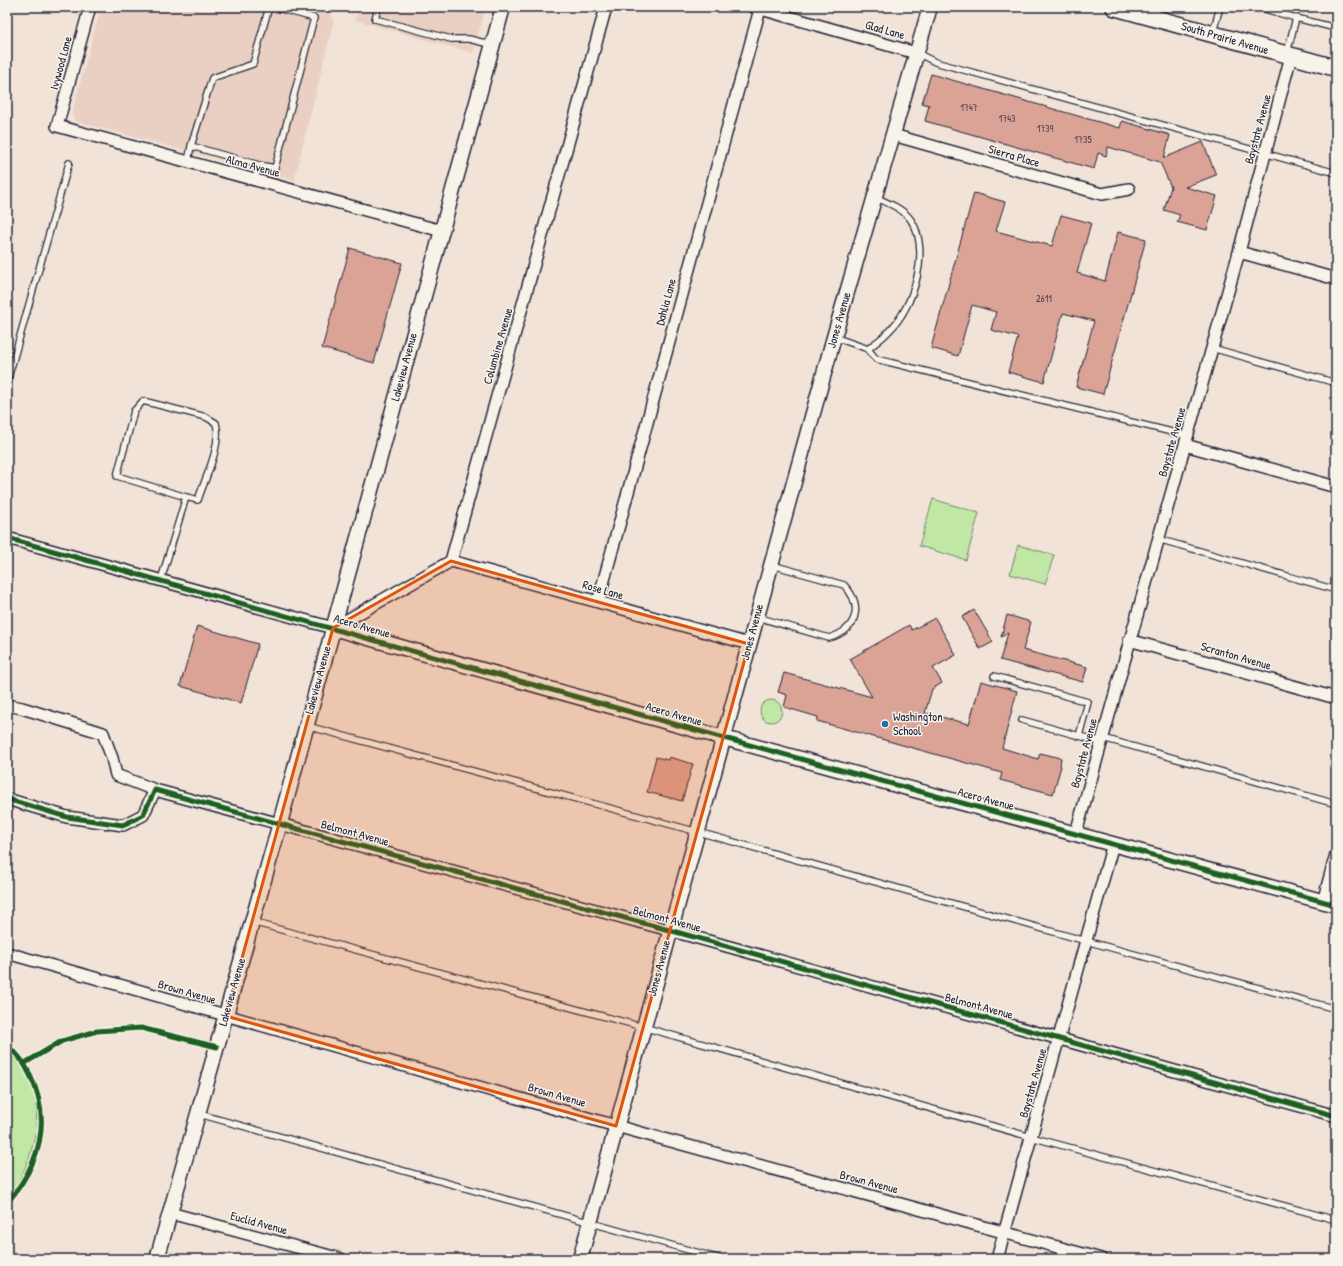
<svg xmlns="http://www.w3.org/2000/svg" width="1343" height="1266" font-family="'Patrick Hand',sans-serif">
  <style>
    .built { fill: #ead0c3 }
    .green { fill: #c0e8a4; stroke: #718570 }
    .building { fill: #dba395; stroke: #22223b }
    .lines { fill: none; stroke-linecap: round; stroke-linejoin: round }
    .service-casing { stroke: #22223b; stroke-width: 8 }
    .minor-casing { stroke: #22223b; stroke-width: 14 }
    .tertiary-casing { stroke: #22223b; stroke-width: 17 }
    .secondary-casing { stroke: #22223b; stroke-width: 19 }
    .service { stroke: #f7f3e8; stroke-width: 5.5 }
    .minor { stroke: #f7f3e8; stroke-width: 11 }
    .tertiary { stroke: #f7f3e8; stroke-width: 14 }
    .secondary { stroke: #f7f3e8; stroke-width: 16 }
    .cycleway-casing { stroke: #f7f3e8; stroke-width: 8 }
    .cycleway { stroke: #1b5e20; stroke-width: 5 }
    .marked { fill: #de560e; fill-opacity: 0.2; stroke: #de560e; stroke-width: 3; stroke-linejoin: round }
    .poi-dot { fill: #1f6fb2; stroke: #f7f3e8; stroke-width: 1.5 }
    .labels { text-anchor: middle; stroke-width: 3; stroke-linejoin: round; paint-order: stroke }
    .number-label { font-size: 10px; fill: #504252 }
    .street-label { font-size: 12px; fill: #22223b; stroke: #f7f3e8 }
    .poi-label { font-size: 12px; fill: #22223b; stroke: #f7f3e8; text-anchor: start }
  </style>
  <rect width="100%" height="100%" fill="#f1e3d7"/>
  <filter id="ink" filterUnits="userSpaceOnUse"><feTurbulence type="fractalNoise" baseFrequency=".025" numOctaves="2"/><feDisplacementMap in="SourceGraphic" scale="8" xChannelSelector="R" yChannelSelector="G"/><feConvolveMatrix kernelMatrix="1 2 1 2 8 2 1 2 1" color-interpolation-filters="sRGB"/></filter>
  <g filter="url(#ink)">
    <path class="built" d="M 101,7 L 326,7 L 326,10 L 334,20 L 294,180 L 75,121 L 72,113 Z
      M 359,7 L 486,7 L 473,53 L 355,20 Z"/>
    <path class="green" d="M 933,499 L 979,513 L 966,560 L 919,546 Z
      M 1018,545 L 1054,555 L 1045,584 L 1010,574 Z
      M760 711a11 11 0 1 1 22 0a11 11 0 1 1-22 0Z
      M 7,1052 C 54,1084 38,1161 7,1198 Z"/>
    <path class="building" d="M 931,74 L 1120,128 L 1122,121 L 1170,135 L 1164,158 L 1203,142 L 1216,175 L 1185,187 L 1217,196 L 1207,230 L 1177,222 L 1180,215 L 1164,210 L 1171,187 L 1160,162 L 1108,147 L 1106,156 L 1098,153 L 1094,169 L 925,121 L 929,105 L 922,103 Z
      M 974,193 L 1005,202 L 996,231 L 1052,246 L 1061,215 L 1091,223 L 1077,273 L 1105,281 L 1118,232 L 1146,239 L 1103,394 L 1076,387 L 1094,321 L 1063,313 L 1044,382 L 1008,372 L 1018,337 L 991,330 L 996,312 L 972,305 L 958,356 L 931,348 Z
      M 350,248 L 402,263 L 374,363 L 322,348 Z
      M 974,610 L 993,642 L 980,649 L 962,617 Z
      M 1007,615 L 1031,622 L 1023,650 L 1087,667 L 1083,682 L 1000,660 L 1008,633 L 1001,637 Z
      M 935,618 L 956,655 L 933,668 L 942,683 L 932,689 L 925,713 L 969,724 L 981,681 L 1017,691 L 1002,748 L 1038,759 L 1040,753 L 1061,758 L 1060,765 L 1061,766 L 1053,794 L 1000,780 L 1002,773 L 817,721 L 818,717 L 784,707 L 787,695 L 778,692 L 784,673 L 872,697 L 850,659 L 909,625 L 912,630 Z
      M 197,626 L 258,644 L 241,703 L 180,686 Z
      M 656,757 L 668,760 L 669,757 L 693,764 L 682,801 L 647,792 Z"/>
    <g class="lines">
      <g class="service-casing">
        <path id="service" d="M 378,7 L 375,19 L 451,39 L 469,39 L 493,45
          M 1258,7 L 1296,18
          M 341,8 L 341,7
          M 1213,32 L 1220,7
          M 917,53 L 935,62 L 1336,173
          M 1287,53 L 1296,18 L 1336,28
          M 191,146 L 212,78 L 253,64 L 269,7
          M 188,162 L 191,146 L 259,165 L 255,181
          M 259,165 L 275,168 L 314,18 L 274,7
          M 834,337 L 868,349 L 876,359 L 1188,436
          M 1212,348 L 1336,383
          M 868,349 C 875,343 883,338 889,331 C 914,307 931,250 911,220 C 903,208 887,203 875,197
          M 7,382 L 69,163
          M 1158,539 L 1336,590
          M 161,580 L 186,497 L 117,476 L 134,411 L 143,401 L 206,417 L 216,423 C 222,446 205,478 198,500 L 186,497
          M 757,617 L 829,638 C 857,630 864,606 844,585 L 772,565
          M 994,676 L 1088,702 L 1079,736
          M 1022,720 L 1101,742
          M 307,726 L 698,832 L 1086,941 L 1336,1009
          M 1103,738 L 1336,804
          M 252,922 L 643,1027 L 1031,1137 L 1336,1220
          M 199,1114 L 721,1259"/>
      </g>
      <g class="minor-casing">
        <path id="minor" d="M 90,7 L 57,126 L 442,231
          M 754,7 L 916,53
          M 893,135 L 1102,194 L 1129,189
          M 1239,252 L 1336,279
          M 1185,445 L 1336,487
          M 7,538 L 333,628 L 451,561 L 606,7
          M 451,561 L 749,644
          M 598,602 L 760,9
          M 1129,640 L 1336,698
          M 7,705 L 22,708 L 103,733 L 112,758 L 116,775 L 155,790
          M 7,799 L 67,817 L 123,825 L 143,815 L 155,790 L 669,930 L 1336,1116
          M 1076,833 L 1239,252 L 1291,56
          M 1323,902 L 1336,854
          M 7,953 L 616,1126 L 1101,1259
          M 170,1213 L 341,1259
          M 997,1259 L 1113,844"/>
      </g>
      <g class="tertiary-casing">
        <path id="tertiary" d="M 333,628 L 724,738 L 1336,905
          M 157,1259 L 280,823 L 503,7
          M 580,1259 L 834,337 L 930,7"/>
      </g>
      <g class="secondary-casing">
        <path id="secondary" d="M 1114,7 L 1336,68"/>
      </g>
      <use href="#service" class="service"/>
      <use href="#minor" class="minor"/>
      <use href="#tertiary" class="tertiary"/>
      <use href="#secondary" class="secondary"/>
      <g class="cycleway-casing">
        <path id="cycleway" d="M 7,538 L 724,738 L 1336,905
          M 7,799 L 67,817 L 123,825 L 143,815 L 155,790 L 669,930 L 1336,1116
          M 7,1047 C 18,1053 25,1064 30,1075 C 53,1122 39,1165 7,1203
          M 25,1063 L 62,1041 L 97,1031 L 141,1028 L 217,1047"/>
      </g>
      <use href="#cycleway" class="cycleway"/>
    </g>
  </g>
  <path class="marked" d="M 451,561 L 749,644 L 616,1126 L 226,1016 L 333,628 Z"/>
  <circle class="poi-dot" cx="885" cy="724" r="4"/>
  <g class="labels">
    <g class="number-label">
      <text x="969" y="111">1747</text>
      <text x="1007" y="122">1743</text>
      <text x="1045" y="132">1739</text>
      <text x="1083" y="143">1735</text>
      <text x="1044" y="302">2611</text>
    </g>
    <g class="street-label">
      <text transform="translate(885 30) rotate(16)" y="4">Glad Lane</text>
      <text transform="translate(1225 38) rotate(16)" y="4">South Prairie Avenue</text>
      <text transform="translate(61 63) rotate(-75)" y="4">Ivywood Lane</text>
      <text transform="translate(1258 129) rotate(-75)" y="4">Baystate Avenue</text>
      <text transform="translate(1014 156) rotate(16)" y="4">Sierra Place</text>
      <text transform="translate(253 166) rotate(15)" y="4">Alma Avenue</text>
      <text transform="translate(666 302) rotate(-75)" y="4">Dahlia Lane</text>
      <text transform="translate(839 320) rotate(-74)" y="4">Jones Avenue</text>
      <text transform="translate(498 346) rotate(-74)" y="4">Columbine Avenue</text>
      <text transform="translate(404 367) rotate(-75)" y="4">Lakeview Avenue</text>
      <text transform="translate(1172 442) rotate(-74)" y="4">Baystate Avenue</text>
      <text transform="translate(603 590) rotate(16)" y="4">Rose Lane</text>
      <text transform="translate(362 626) rotate(16)" y="4">Acero Avenue</text>
      <text transform="translate(752 632) rotate(-75)" y="4">Jones Avenue</text>
      <text transform="translate(1236 656) rotate(16)" y="4">Scranton Avenue</text>
      <text transform="translate(318 680) rotate(-75)" y="4">Lakeview Avenue</text>
      <text transform="translate(674 714) rotate(16)" y="4">Acero Avenue</text>
      <text transform="translate(1084 753) rotate(-75)" y="4">Baystate Avenue</text>
      <text transform="translate(986 799) rotate(15)" y="4">Acero Avenue</text>
      <text transform="translate(355 833) rotate(15)" y="4">Belmont Avenue</text>
      <text transform="translate(667 919) rotate(15)" y="4">Belmont Avenue</text>
      <text transform="translate(659 968) rotate(-75)" y="4">Jones Avenue</text>
      <text transform="translate(187 992) rotate(16)" y="4">Brown Avenue</text>
      <text transform="translate(232 992) rotate(-74)" y="4">Lakeview Avenue</text>
      <text transform="translate(979 1006) rotate(15)" y="4">Belmont Avenue</text>
      <text transform="translate(1033 1083) rotate(-74)" y="4">Baystate Avenue</text>
      <text transform="translate(557 1095) rotate(16)" y="4">Brown Avenue</text>
      <text transform="translate(869 1182) rotate(15)" y="4">Brown Avenue</text>
      <text transform="translate(259 1223) rotate(15)" y="4">Euclid Avenue</text>
    </g>
    <g class="poi-label">
      <text x="893" y="721">Washington<tspan x="893" dy="14">School</tspan></text>
    </g>
  </g>
  <rect width="1343" height="1266" fill="none" stroke="#f7f3e8" stroke-width="24"/>
  <rect x="12" y="12" width="1319" height="1242" fill="none" stroke="#22223b" stroke-width="1.5" filter="url(#ink)"/>
</svg>
